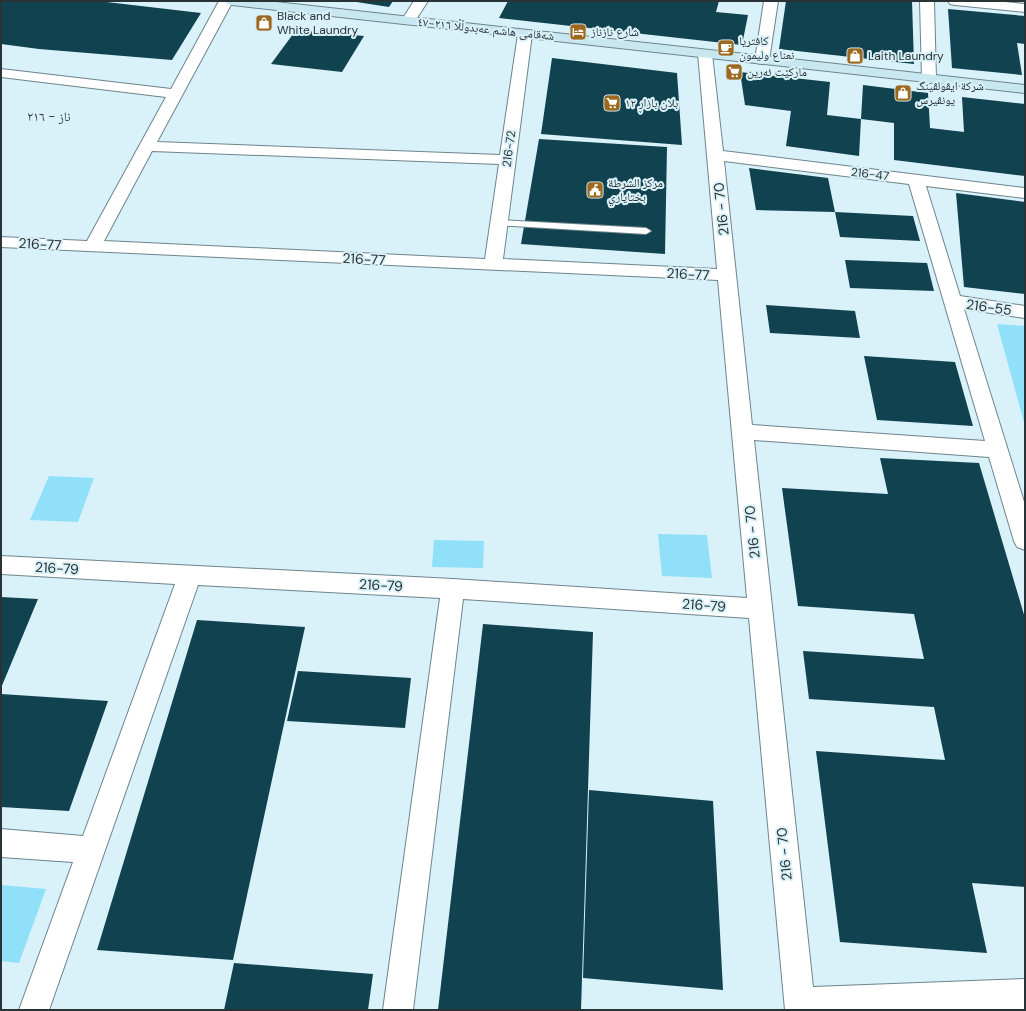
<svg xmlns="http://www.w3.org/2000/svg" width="1026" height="1011" font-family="'DM Sans','Noto Naskh Arabic',sans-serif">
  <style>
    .green { fill: #90e0fa }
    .building { fill: #114250 }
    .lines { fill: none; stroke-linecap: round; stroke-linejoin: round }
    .lane-casing { stroke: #6e848b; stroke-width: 2 }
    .street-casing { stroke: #6e848b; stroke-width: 2 }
    .secondary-casing { stroke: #6e848b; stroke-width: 2 }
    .lane { fill: #fff; fill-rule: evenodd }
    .street { fill: #fff; fill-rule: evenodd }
    .secondary { fill: #c8e7f0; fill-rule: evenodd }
    .labels { text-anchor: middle; stroke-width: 4; stroke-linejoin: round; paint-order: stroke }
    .far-poi-label { font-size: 12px; fill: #293235; stroke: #d9f1f9; text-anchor: start }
    .far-street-label { font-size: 12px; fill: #293235; stroke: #d9f1f9 }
    .far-neighbourhood-label { font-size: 13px; fill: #2e4148; stroke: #d9f1f9 }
    .street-label { font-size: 14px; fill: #293235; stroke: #d9f1f9 }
  </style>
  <rect width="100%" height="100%" fill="#d9f1f9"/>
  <path class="green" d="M 997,324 L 1025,326 L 1025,426 Z
    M 49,476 L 94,478 L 78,522 L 30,520 Z
    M 658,534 L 707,535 L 712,578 L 662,576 Z
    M 434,540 L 484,541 L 483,568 L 432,567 Z
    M 1,885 L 46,889 L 19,963 L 1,961 Z"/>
  <path class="building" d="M 1,1 L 98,1 L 201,13 L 172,60 L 39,49 L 1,44 Z
    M 350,1 L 393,1 L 389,7 Z
    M 508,1 L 626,2 L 626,1 L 719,1 L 716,12 L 748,15 L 742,45 L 499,18 Z
    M 786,1 L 912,1 L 914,64 L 779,49 Z
    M 948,9 L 1025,16 L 1025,44 L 1017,43 L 1022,75 L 952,68 Z
    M 296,30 L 364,36 L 342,72 L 271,64 Z
    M 552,58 L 677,73 L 682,145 L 541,134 Z
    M 740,72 L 830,82 L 827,115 L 861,119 L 859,156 L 786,146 L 791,111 L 745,105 Z
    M 863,85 L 928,93 L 930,128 L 964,132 L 962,97 L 1025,104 L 1025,176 L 894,160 L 894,123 L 861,119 Z
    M 539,139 L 667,147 L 665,254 L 521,244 Z
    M 749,168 L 828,178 L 835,212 L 756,210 Z
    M 956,193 L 1025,202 L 1025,294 L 964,287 Z
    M 835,212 L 913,216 L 920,241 L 840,237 Z
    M 845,260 L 927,263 L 934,291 L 850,288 Z
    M 766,305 L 855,311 L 860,338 L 770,333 Z
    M 864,356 L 955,362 L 973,426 L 877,420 Z
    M 880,458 L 979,463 L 1025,618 L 1025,887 L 972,883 L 987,953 L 840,942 L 816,751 L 945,760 L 934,707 L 809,699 L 803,651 L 924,659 L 914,614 L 798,606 L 782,488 L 888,494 Z
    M 1,597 L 38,599 L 1,688 Z
    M 197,620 L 305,627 L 233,960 L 97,950 Z
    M 483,624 L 593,632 L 581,1010 L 438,1010 Z
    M 298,671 L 411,678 L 405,728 L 287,721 Z
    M 1,694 L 108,701 L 69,811 L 1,807 Z
    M 589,790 L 713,801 L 723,990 L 583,978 Z
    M 234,963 L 373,974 L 368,1010 L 224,1010 Z"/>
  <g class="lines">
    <g class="lane-casing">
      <path id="lane" d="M 499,220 L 646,228 L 651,231 L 646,234 L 495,225 L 494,223 Z"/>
    </g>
    <g class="street-casing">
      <path id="street" d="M 219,1 L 233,1 L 157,142 L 500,155 L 518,34 L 520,31 L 530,31 L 532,34 L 503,259 L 717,269 L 698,54 L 700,51 L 705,50 L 710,51 L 712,54 L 723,151 L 1025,188 L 1025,198 L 926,186 L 960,296 L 1025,306 L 1025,318 L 964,309 L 1025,505 L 1025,550 L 1017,547 L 1014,541 L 989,457 L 754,440 L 813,987 L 1025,979 L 1025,1009 L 785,1010 L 749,618 L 463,599 L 413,1010 L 383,1010 L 440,598 L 198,585 L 49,1010 L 19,1010 L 73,862 L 1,857 L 1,829 L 83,836 L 175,584 L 1,574 L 1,556 L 453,579 L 747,598 L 718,280 L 1,247 L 1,237 L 87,241 L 166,97 L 1,77 L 1,69 L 171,89 ZM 152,151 L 499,164 L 485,259 L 104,241 ZM 724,161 L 909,184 L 985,441 L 752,425 Z
        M 414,1 L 428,1 L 413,24 L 403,24 L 401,21 Z
        M 764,1 L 778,1 L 769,60 L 767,63 L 762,64 L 757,63 L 755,60 Z
        M 920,1 L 934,1 L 936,79 L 934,82 L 929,83 L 924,82 L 922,79 Z
        M 948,1 L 994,1 L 1025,4 L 1025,12 L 955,5 L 950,4 Z"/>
    </g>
    <g class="secondary-casing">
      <path id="secondary" d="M 225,1 L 267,1 L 1025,85 L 1025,93 L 232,5 L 227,4 Z"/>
    </g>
    <use href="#lane" class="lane"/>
    <use href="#street" class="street"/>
    <use href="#secondary" class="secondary"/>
  </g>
  <defs>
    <g id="shop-square" transform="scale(0.9)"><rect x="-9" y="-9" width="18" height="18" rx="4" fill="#9d6920" stroke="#d9f1f9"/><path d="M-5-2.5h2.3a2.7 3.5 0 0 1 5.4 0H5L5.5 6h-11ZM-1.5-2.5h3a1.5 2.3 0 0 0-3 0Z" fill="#fff"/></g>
    <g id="hotel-square" transform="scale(0.9)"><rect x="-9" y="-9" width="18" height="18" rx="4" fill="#9d6920" stroke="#d9f1f9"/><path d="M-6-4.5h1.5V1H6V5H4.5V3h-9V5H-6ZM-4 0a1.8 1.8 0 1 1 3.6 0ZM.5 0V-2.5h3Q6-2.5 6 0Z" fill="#fff"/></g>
    <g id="cafe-square" transform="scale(0.9)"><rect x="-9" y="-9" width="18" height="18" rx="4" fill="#9d6920" stroke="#d9f1f9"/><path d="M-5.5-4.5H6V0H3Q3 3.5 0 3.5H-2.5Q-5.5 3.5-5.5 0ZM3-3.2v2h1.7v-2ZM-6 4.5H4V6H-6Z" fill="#fff"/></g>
    <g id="supermarket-square" transform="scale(0.9)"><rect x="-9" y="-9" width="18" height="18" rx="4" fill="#9d6920" stroke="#d9f1f9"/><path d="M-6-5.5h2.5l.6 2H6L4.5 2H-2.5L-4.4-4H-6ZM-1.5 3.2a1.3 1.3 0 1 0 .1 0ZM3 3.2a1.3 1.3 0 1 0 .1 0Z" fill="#fff"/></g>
    <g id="civic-square" transform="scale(0.9)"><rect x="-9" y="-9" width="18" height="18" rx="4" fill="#9d6920" stroke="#d9f1f9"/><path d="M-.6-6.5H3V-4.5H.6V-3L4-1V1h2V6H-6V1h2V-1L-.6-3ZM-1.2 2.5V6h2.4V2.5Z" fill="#fff"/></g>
  </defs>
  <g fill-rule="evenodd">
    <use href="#shop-square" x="264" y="23"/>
    <use href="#hotel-square" x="578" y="32"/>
    <use href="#cafe-square" x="726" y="48"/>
    <use href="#shop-square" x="855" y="56"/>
    <use href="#supermarket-square" x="734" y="72"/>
    <use href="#shop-square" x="903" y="93"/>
    <use href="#supermarket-square" x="612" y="103"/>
    <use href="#civic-square" x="595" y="190"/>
  </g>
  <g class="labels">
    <g class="far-poi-label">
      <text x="277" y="20">Black and<tspan x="277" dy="14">White Laundry</tspan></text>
      <text x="591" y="36">شارع نازناز</text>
      <text x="739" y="45">كافتريا<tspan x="739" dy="14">نعناع وليمون</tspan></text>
      <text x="868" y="60">Laith Laundry</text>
      <text x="747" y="76">مارکێت ئەرین</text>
      <text x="916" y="90">شركة ايڤولڤينگ<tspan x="916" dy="14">يونڤيرس</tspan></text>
      <text x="625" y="107">بلان بازاڕ ١٢</text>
      <text x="608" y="187">مركز الشرطة<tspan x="608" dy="14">بختاياري</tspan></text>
    </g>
    <g class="far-street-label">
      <text transform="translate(486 29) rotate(6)" y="4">شەقامی هاشم عەبدوڵڵا ٢١٦-٤٧</text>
      <text transform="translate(509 149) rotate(-82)" y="4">216-72</text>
      <text transform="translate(870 174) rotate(7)" y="4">216-47</text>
    </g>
    <g class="far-neighbourhood-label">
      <text x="49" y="121">ناز - ٢١٦</text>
    </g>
    <g class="street-label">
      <text transform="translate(721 209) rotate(-96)" y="5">216 - 70</text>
      <text transform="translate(40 244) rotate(3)" y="5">216-77</text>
      <text transform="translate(364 259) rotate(3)" y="5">216-77</text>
      <text transform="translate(688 274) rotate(3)" y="5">216-77</text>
      <text transform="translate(989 307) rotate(8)" y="5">216-55</text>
      <text transform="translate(752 532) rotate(-96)" y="5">216 - 70</text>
      <text transform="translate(57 568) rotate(3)" y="5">216-79</text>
      <text transform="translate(381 585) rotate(3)" y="5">216-79</text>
      <text transform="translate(704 605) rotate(4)" y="5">216-79</text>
      <text transform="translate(784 854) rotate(-96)" y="5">216 - 70</text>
    </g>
  </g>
  <rect width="1026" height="1011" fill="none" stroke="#293235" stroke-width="4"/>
</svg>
